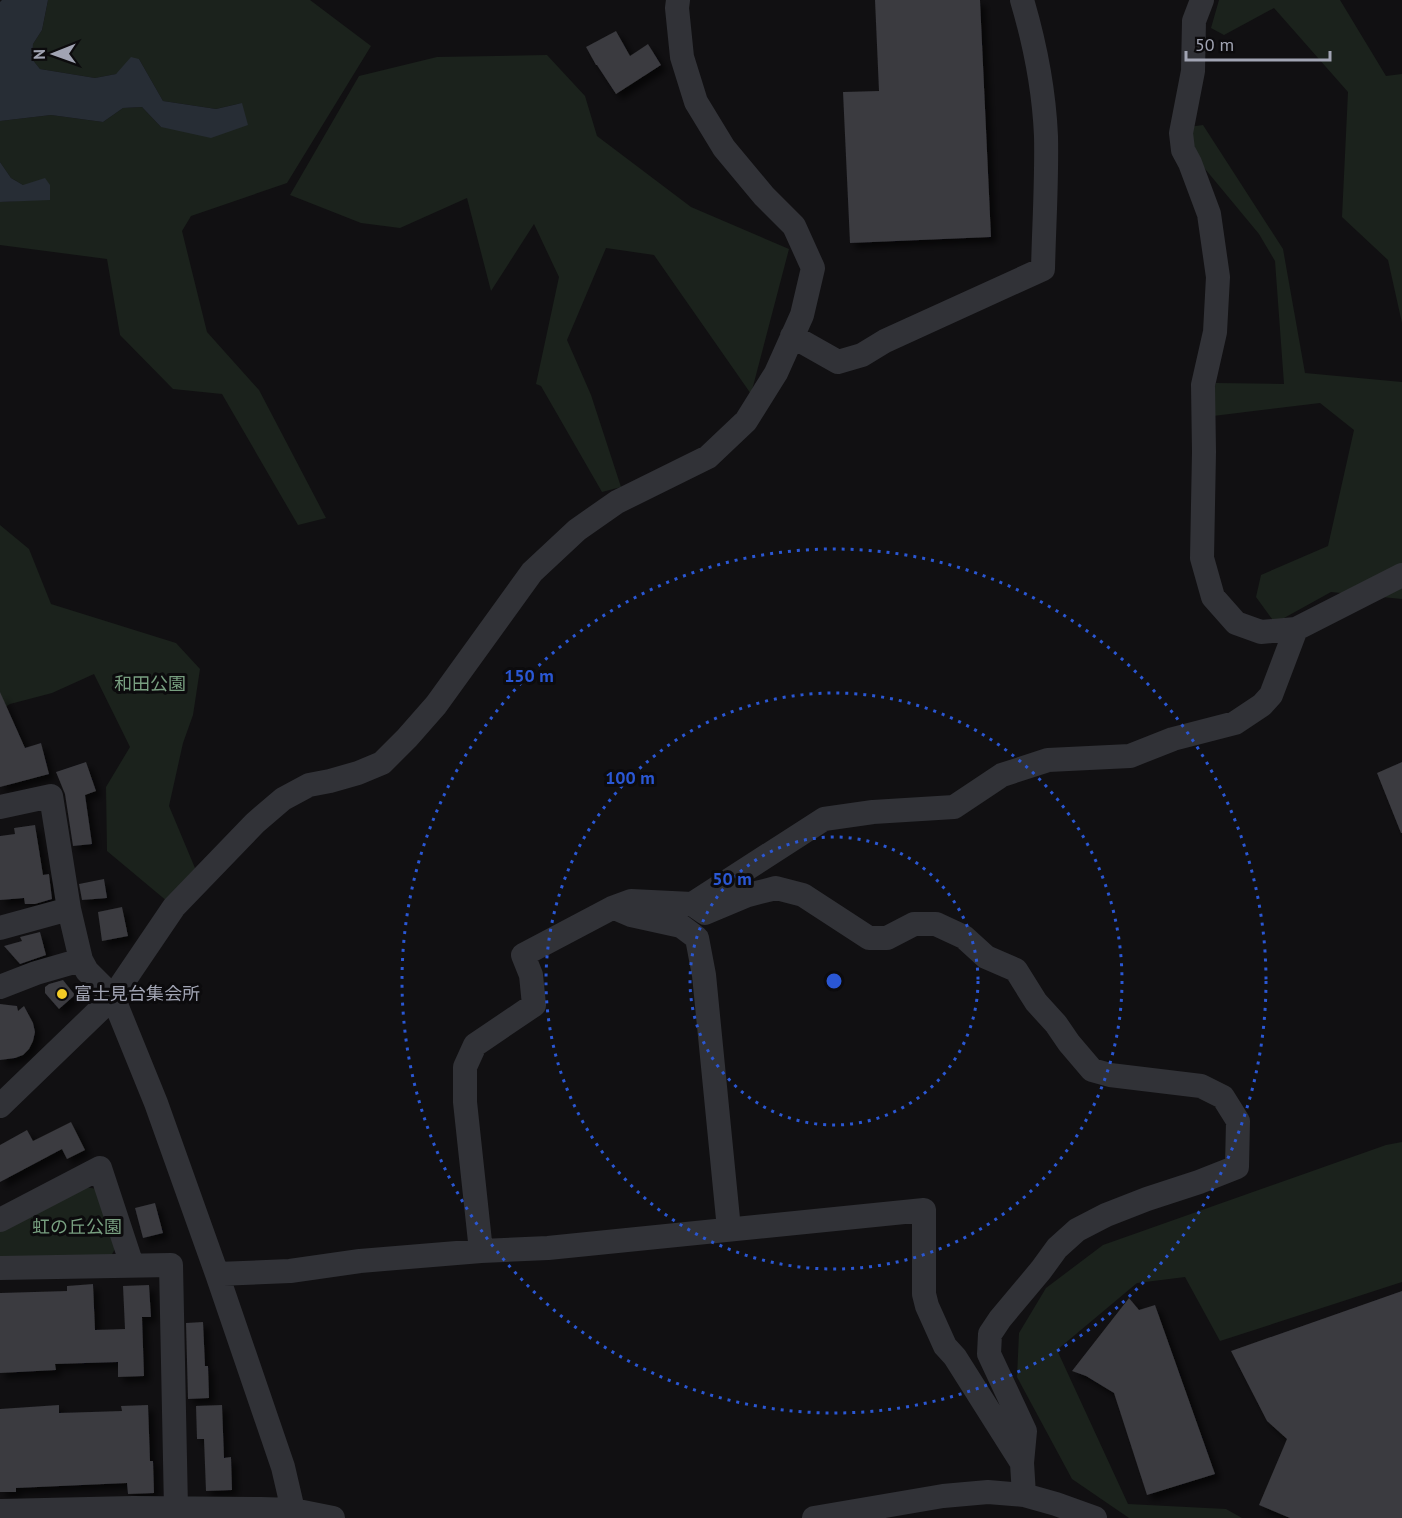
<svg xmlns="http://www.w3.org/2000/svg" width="1402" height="1518" font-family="'PT Sans','Noto Sans JP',sans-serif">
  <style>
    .green { fill: #1b221c }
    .water { fill: #272d35 }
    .building { fill: #3a3a3f; filter: url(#shadow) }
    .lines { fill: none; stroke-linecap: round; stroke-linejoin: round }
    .minor { stroke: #313237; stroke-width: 24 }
    .ring { fill: none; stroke: #2a57d4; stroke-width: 3; stroke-dasharray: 3 6 }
    .poi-dot { fill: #f4cc26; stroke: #0c0b0d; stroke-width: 2 }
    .labels { text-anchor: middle; stroke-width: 6; stroke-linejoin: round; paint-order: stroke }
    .park-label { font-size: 18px; fill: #789f80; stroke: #0c0b0d }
    .poi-label { font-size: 18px; fill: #a1a4b3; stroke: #0c0b0d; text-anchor: start }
    .centre { fill: #2a57d4; stroke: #0c0b0d; stroke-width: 3 }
    .ring-label { font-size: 18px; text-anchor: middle; font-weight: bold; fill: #2a57d4; stroke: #0c0b0d; stroke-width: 6; stroke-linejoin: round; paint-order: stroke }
  </style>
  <defs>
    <filter id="shadow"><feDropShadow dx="5.5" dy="5.5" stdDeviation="3" flood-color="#0009"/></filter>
  </defs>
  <rect width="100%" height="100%" fill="#111012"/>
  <path class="green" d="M 48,0 L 310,0 L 371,46 L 287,183 L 191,216 L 182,231 L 207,332 L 259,390 L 326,518 L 298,525 L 222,394 L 173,389 L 120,335 L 107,259 L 0,245 L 0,202 L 50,199 L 50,185 L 23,185 L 11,178 L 0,162 L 0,121 L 51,115 L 103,122 L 123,108 L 142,107 L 161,127 L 242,103 L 216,109 L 163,101 L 139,59 L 116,74 L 95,78 L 40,69 L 32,59 L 33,44 L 42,30 Z
    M 1219,0 L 1340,0 L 1386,76 L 1402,74 L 1402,323 L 1388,260 L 1342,217 L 1348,92 L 1274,8 L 1224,35 L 1211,28 Z
    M 547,55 L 585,96 L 597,136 L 691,207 L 789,249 L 751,394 L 654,255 L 606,248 L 567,340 L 591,395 L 621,487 L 602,492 L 541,386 L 536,384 L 559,277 L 534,224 L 491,291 L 467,198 L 400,228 L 361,223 L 290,195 L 359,76 L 437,57 Z
    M 1203,125 L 1283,249 L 1305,373 L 1402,382 L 1402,599 L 1331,592 L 1275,623 L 1256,597 L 1261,575 L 1328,546 L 1354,430 L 1320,403 L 1205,417 L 1216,383 L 1284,384 L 1275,261 L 1259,234 L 1196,158 L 1182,128 Z
    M 0,525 L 29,549 L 51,604 L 176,643 L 200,669 L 193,715 L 183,743 L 169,806 L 200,880 L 174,907 L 107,851 L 106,787 L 130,747 L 94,674 L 52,693 L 10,704 L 0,710 Z
    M 1402,1142 L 1402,1282 L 1220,1341 L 1185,1277 L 1137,1283 L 1057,1350 L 1128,1504 L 1226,1509 L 1242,1518 L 1129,1518 L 1072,1479 L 1017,1377 L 1019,1333 L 1046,1288 L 1103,1245 L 1386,1145 Z
    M 85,1187 L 97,1189 L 117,1245 L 110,1258 L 0,1259 L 0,1231 Z"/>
  <path class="water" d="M 2,0 L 48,0 L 42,30 L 33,44 L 32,59 L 40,69 L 95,78 L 116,74 L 131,57 L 139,59 L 163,101 L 216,109 L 242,103 L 248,125 L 211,138 L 161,127 L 142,107 L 123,108 L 103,122 L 51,115 L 0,121 L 0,2 Z
    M 0,162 L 11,178 L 23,185 L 45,178 L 50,185 L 50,200 L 0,202 Z"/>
  <path class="building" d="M 875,0 L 980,0 L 991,237 L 850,243 L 843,92 L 879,91 Z
    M 616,31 L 630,56 L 648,44 L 661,65 L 616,94 L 597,65 L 596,65 L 586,47 Z
    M 0,692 L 25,748 L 41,743 L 49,774 L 0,787 Z
    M 86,762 L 96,791 L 85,795 L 92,844 L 73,846 L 65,794 L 56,772 Z
    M 1402,762 L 1402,833 L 1401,833 L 1377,773 Z
    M 35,825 L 43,875 L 49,874 L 52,899 L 35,904 L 25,904 L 24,898 L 0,900 L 0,836 L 15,834 L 14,828 Z
    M 104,879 L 107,898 L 82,900 L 79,884 Z
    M 122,907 L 128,936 L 102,941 L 98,912 Z
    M 40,932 L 46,955 L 20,964 L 4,946 L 22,941 L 20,937 Z
    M 63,980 L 75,995 L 59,1009 L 45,993 L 45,987 L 49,984 Z
    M 0,1004 L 17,1006 L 18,1011 L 24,1006 L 33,1023 L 35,1032 L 33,1041 L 29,1049 L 23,1055 L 15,1058 L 0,1060 Z
    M 71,1122 L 85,1150 L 67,1159 L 62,1149 L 0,1182 L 0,1145 L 27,1130 L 33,1141 Z
    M 155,1203 L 163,1233 L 143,1238 L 135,1208 Z
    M 93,1284 L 95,1330 L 125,1329 L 123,1286 L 149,1285 L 151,1317 L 142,1317 L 144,1376 L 118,1377 L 118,1362 L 55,1364 L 56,1370 L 0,1373 L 0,1293 L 67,1291 L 67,1286 Z
    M 1402,1291 L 1402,1518 L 1290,1518 L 1259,1505 L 1287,1439 L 1267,1421 L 1231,1351 Z
    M 1129,1298 L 1139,1310 L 1155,1305 L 1215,1474 L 1147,1495 L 1114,1393 L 1086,1376 L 1072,1371 Z
    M 203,1322 L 205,1366 L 208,1366 L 209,1398 L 188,1399 L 186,1323 Z
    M 59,1405 L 59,1413 L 122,1411 L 121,1406 L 148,1405 L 150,1461 L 153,1461 L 154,1493 L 128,1494 L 127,1483 L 16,1488 L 16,1492 L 0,1492 L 0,1409 Z
    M 222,1405 L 224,1458 L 231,1457 L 232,1490 L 206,1491 L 204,1439 L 197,1439 L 196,1406 Z"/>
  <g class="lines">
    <path class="minor" d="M 1202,0 L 1194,21 L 1193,71 L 1181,133 L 1183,150 L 1190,163 L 1209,214 L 1218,277 L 1215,332 L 1203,385 L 1204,452 L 1202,558 L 1213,597 L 1236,623 L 1261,632 L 1296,629 L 1402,575
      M 792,336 L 838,362 L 862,355 L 885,341 L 1043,269 C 1044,225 1047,180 1046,136 C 1044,90 1035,44 1022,0
      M 0,807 L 51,796 L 69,909 L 81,960
      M 692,904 L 824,819 L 873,812 L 954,807 L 1002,775 L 1048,760 L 1130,756 L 1173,739 L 1235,723 L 1262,705 L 1271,695 L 1296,629
      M 617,909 L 631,915 L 681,926 L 697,938 L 704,975 L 729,1229
      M 0,928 L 69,909
      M 0,987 L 36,973 L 81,960 L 87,971 L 113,997 L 156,1103 L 217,1274 L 283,1467 L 293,1510 L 292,1518
      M 0,1106 L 113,997 L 174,907 L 255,823 L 283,799 L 309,785 L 330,781 L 358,773 L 382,763 L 407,738 L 436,705 L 532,572 L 577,530 L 617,502 L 708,457 L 746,421 L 776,373 L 802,315 L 813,268 L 794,226 L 764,196 L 724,148 L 696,102 L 682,57 L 677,8 L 678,0
      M 0,1220 L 100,1168 L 132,1265
      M 481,1251 L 465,1102 L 465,1067 L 475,1045 L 534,1005 L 531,975 L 523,955 L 612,908 L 631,901 L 692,904 L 705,913 L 748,895 L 776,888 L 803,895 L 869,938 L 887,938 L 914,924 L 936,924 L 964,937 L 986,957 L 1016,970 L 1036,1002 L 1056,1024 L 1069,1043 L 1092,1070 L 1110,1075 L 1201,1086 L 1223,1097 L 1238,1121 L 1237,1167 L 1199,1182 L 1147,1199 L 1106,1215 L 1077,1230 L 1057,1248 L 1041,1270 L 1000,1319 L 990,1334 L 989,1354 L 1025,1431 L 1022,1463 L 1024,1495
      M 0,1268 L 171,1265 L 176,1508
      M 217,1274 L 290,1271 L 360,1261 L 481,1251 L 548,1248 L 924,1210 L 924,1294 L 927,1306 L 945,1346 L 955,1357 L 1022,1463
      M 0,1511 L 133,1508 L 261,1509 L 293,1510 L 333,1518
      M 814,1518 L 943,1496 L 988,1492 L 1024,1495 L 1056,1504 L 1095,1518"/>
  </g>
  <g class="ring">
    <circle cx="834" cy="981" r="144"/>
    <circle cx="834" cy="981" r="288"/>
    <circle cx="834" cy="981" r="432"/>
  </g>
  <circle class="poi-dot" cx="62" cy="994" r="6"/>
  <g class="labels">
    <g class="park-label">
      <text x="150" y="690">和田公園</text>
      <text x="77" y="1233">虹の丘公園</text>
    </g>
    <g class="poi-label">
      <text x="74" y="1000">富士見台集会所</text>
    </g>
  </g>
  <circle cx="834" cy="981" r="9" class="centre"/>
  <g class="ring-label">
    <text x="529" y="682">150 m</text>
    <text x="630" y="784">100 m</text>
    <text x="732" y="885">50 m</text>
  </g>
  <g transform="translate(54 54) rotate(269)" stroke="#0c0b0d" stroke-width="4.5" paint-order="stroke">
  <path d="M0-4.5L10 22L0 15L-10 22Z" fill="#a1a4b3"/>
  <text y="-9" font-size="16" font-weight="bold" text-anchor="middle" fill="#a1a4b3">N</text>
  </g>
  <path d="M1186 51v9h144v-9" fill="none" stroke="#a1a4b3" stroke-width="3"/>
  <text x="1195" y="51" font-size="18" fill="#a1a4b3" stroke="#0c0b0d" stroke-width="4.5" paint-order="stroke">50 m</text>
</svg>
